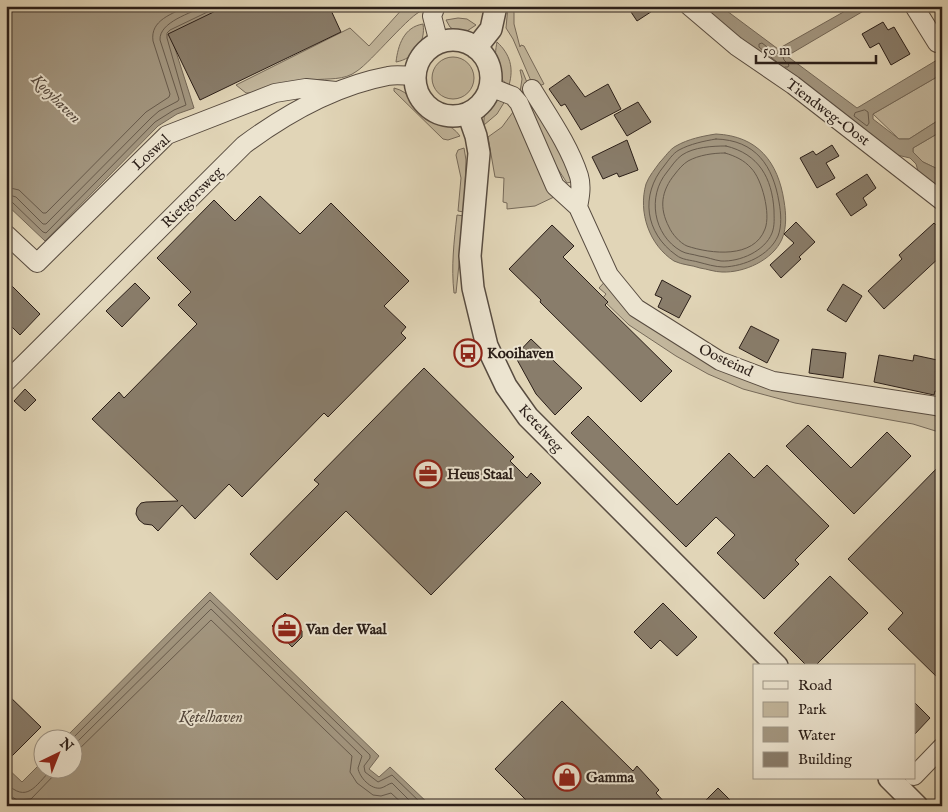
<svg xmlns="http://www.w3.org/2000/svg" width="948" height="812" font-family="'IM FELL English',serif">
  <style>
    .green { fill: #c2b69c; stroke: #766a5a }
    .water { fill: #a39781; stroke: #736757 }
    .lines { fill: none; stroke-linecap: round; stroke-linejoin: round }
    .shore { stroke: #665a4c; stroke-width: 1 }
    .building { fill: #897d6b; stroke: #2a1e18 }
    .minor-casing { stroke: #584c40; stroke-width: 20 }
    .tertiary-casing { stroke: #584c40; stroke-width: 24 }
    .minor { stroke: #ece4d0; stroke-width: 18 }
    .tertiary { stroke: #ece4d0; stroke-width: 21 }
    .labels { text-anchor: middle; stroke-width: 4; stroke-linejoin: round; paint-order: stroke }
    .street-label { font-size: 15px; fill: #2a1e18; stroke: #ece4d0 }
    .poi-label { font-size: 15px; font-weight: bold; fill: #2a1e18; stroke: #ece4d0; text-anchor: start }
    .water-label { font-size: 16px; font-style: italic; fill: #54483d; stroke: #ece4d0 }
  </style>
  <rect width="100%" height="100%" fill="#e1d5b7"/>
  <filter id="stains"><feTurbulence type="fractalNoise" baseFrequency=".004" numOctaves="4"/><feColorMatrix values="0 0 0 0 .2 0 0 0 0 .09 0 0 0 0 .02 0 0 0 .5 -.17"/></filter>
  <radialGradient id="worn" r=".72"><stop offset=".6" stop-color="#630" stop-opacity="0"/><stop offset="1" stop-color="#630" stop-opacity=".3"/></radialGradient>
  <path class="green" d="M 405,6 L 424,6 L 422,11 C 412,12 371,62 357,71 C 344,81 328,78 313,80 C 292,83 272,89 252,93 L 246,93 L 236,85 L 350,28 L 369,46 Z
    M 508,6 L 514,6 L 514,24 L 520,47 L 521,45 L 524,46 L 544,84 L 534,88 L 513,39 L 506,28 Z
    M 458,18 L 467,19 L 476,25 L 467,31 L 457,32 L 450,27 L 446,20 Z
    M 423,24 C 426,42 414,59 396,62 C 398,45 404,27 423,24 Z
    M 497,42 C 510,54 514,68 509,85 C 494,78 494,56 497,42 Z
    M432 78a21 21 0 1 1 42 0a21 21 0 1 1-42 0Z
    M 520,70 L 522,70 L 530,90 L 555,136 L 573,178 L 571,182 L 567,183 L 556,166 L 520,92 L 522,79 Z
    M 942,74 L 942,118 L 909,139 L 899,139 L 873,114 Z
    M 394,88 C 411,92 412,104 424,113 C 436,122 451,123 460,136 L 448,140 L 443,139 L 394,91 Z
    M 497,100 L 505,101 L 497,114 L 484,125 C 483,115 487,104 497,100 Z
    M 513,112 L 545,185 L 554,197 L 535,206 L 507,209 L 507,203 L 503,202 L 504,178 L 495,177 L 488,137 L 502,127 Z
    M 942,131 L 942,171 L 923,162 L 913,152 L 913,148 Z
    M 464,148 L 466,160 L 464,212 L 458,211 L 461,178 L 456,155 L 458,150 Z
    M 457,215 L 464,216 L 456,293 L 454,293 C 451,267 454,241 457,215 Z
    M 611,275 L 697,354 L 909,406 L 942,417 L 942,433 L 913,424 L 795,403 L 743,389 L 708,374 L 676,356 L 629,325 L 602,299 L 606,294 L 599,288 Z"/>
  <path class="water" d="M 6,6 L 231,6 L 171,36 L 194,108 L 177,114 L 158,126 L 45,241 L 6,204 Z
    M 700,6 L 734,6 L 727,11 L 778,49 L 854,6 L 872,6 L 787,56 L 857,108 L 942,57 L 942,74 L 873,114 L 873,119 L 899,139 L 909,139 L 942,118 L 942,131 L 913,148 L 913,152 L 923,162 L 942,171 L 942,189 L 918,171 L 916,164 L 910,158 L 897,155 L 813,93 C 802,74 793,80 779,70 C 751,50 726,27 700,6 Z
    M 716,134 C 758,136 778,162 784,201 C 786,213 787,227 782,239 C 773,260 744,273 722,272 C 715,272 707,269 700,268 C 692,265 682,265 674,261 C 649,245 638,212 646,184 C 649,176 655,169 660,162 C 665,157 670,149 676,146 C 688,139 703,136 716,134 Z
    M 210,592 L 379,756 L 369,769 L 379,777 L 390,767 L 431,806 L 6,806 L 6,767 L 22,782 L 42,762 L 42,770 L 72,770 L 72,740 L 64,739 Z"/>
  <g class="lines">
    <path class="shore" d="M 167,33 L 170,30 L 220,6
      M 778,63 L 759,47 L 759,44 L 762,43 L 775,53 L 782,54 L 784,60 L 789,65 L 788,67 L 785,67
      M 865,110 L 868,112 L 869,123 L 867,126 L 854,116 L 855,113 Z
      M 716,139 C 756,140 773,166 779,202 C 781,213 782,226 778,236 C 769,256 744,266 724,267 C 715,267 706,264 698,262 C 691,260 682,260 676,255 C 645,233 640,195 664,166 C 668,161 673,153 679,150 C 690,144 704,141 716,139 Z
      M 726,146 C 759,154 772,178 774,210 C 774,218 775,225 772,233 C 765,251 740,262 721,261 C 714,260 707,257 699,256 C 693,254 686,254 681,251 C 653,235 647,196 667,172 C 671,167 676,159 682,155 C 694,147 712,146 726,146 Z
      M 725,153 C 735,156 744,160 751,168 C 762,179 771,214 765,229 C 754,259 711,254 687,246 C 680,243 672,234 669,227 C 659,208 661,191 675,174 C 678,170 683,164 688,161 C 699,155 713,153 725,153 Z
      M 6,187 L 19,190 L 43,213 L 46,213 L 146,112 L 169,97 L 170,94 L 153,41 C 150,20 172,14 188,6
      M 6,194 L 16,197 L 43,224 L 46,224 L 151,118 L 159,111 L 178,101 L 179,99 L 160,40 C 159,22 191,13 205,6
      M 6,201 L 12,202 L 43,232 L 46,233 L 155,122 L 174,110 L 186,105 L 167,38 L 167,34
      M 71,740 L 210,600 L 370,755 L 370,758 L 364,766 L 365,772 L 378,782 L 392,775 L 424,806
      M 72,747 L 211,609 L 362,756 L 358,768 C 359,777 371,790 381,788 C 385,787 388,784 392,783 L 415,806
      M 72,756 L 211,620 L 352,756 L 350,772 L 357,783 L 373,795 L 381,796 L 391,793 L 405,806
      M 6,783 C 27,804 35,786 51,770
      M 6,793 L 17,800 L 31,799 L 59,770"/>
  </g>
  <path class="building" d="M 226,6 L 329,6 L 341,32 L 200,100 L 168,34 Z
    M 627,6 L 660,6 L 637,21 Z
    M 883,22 L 888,30 L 894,27 L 910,54 L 891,65 L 879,43 L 870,48 L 862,34 Z
    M 569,75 L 585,97 L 608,84 L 621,109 L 581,130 L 565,104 L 561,106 L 549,89 Z
    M 638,102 L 651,122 L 627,136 L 614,115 Z
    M 627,140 L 638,170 L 619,177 L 617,173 L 603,179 L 592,157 Z
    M 832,145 L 839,156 L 826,163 L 835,178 L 817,188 L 800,158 L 813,151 L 816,155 Z
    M 867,174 L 876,188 L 863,198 L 867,205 L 851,216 L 836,194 Z
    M 260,196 L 300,234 L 331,203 L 409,281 L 384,306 L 406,327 L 401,333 L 406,338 L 328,417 L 324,413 L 242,497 L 229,484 L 195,519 L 182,505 L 158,531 L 152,525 L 144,524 L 139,520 L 136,514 L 137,508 L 141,503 L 146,502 L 178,501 L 92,419 L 119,392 L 124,398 L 197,324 L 178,305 L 191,292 L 157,258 L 214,200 L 235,221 Z
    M 796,222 L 815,242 L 799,257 L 801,259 L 781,278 L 770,265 L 794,243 L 784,234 Z
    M 934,223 L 942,231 L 942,255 L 884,309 L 868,291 L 902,259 L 899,255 Z
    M 552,225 L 574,246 L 563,257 L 608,302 L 605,305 L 672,371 L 641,402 L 540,302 L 541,300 L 509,269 Z
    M 6,280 L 40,314 L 20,335 L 6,321 Z
    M 662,280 L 691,296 L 679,318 L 658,307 L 662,298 L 655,295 Z
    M 135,283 L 150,298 L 122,327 L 106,311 Z
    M 843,284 L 862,296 L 846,322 L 827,310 Z
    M 751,326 L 779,340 L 767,363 L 739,348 Z
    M 531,339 L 582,388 L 555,415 L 536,394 L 515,356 Z
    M 812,349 L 846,353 L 843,378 L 809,373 Z
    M 879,355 L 913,361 L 914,355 L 942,361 L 942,393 L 935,391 L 934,395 L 874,382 Z
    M 424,368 L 514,457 L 510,461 L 527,478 L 531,473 L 541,483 L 431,595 L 346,511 L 277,580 L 250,554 L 319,484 L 314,480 Z
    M 25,389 L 36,400 L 25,411 L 14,401 Z
    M 588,416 L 677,505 L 729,453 L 754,478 L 767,465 L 829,526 L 795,560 L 799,564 L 764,599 L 717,553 L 735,535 L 716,517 L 686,547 L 571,433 Z
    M 808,425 L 851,468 L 887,432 L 911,456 L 854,514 L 786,446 Z
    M 942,463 L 942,682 L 888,629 L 903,613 L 848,559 Z
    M 830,576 L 868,613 L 815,666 L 807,666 L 774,633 Z
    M 663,603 L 697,637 L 677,656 L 660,640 L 651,649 L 634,632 Z
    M 285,613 L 302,631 L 302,637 L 292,647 L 272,626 Z
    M 6,693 L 41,727 L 6,762 Z
    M 562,701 L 633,771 L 637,766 L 659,790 L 656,793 L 668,806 L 532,806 L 495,769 Z
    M 914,702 L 930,718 L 914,735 Z
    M 718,788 L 736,806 L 700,806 Z"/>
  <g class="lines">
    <g class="minor-casing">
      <path id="minor" d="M 436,6 L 432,16 L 439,43
        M 689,6 L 736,46 L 793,85 L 942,201
        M 914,6 L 937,43 L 942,41
        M 490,87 L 513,96 L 519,103 L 555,186 L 578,207 L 609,275 L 636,308 L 720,361 L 773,381 L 936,406 L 942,408
        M 532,89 C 549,117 569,145 579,176 C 582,186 580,197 578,207
        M 6,234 L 37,263 L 167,135 L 275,93 L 306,88 L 336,91
        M 6,382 L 244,145 C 287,113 335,86 388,76 C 397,74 406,76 415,76
        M 914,776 L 942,747"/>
    </g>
    <g class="tertiary-casing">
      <path id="tertiary" d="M415 78a38 38 0 1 1 76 0a38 38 0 1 1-76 0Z
        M 476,48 L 491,29 L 496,6
        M 468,113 L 476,136 L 479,153 L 470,256 L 473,288 L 487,346 L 506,386 L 528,417 L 777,666
        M 889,778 L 917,806"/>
    </g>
    <use href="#minor" class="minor"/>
    <use href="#tertiary" class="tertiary"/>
  </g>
  <defs>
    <g id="bus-ring" transform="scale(1.4375)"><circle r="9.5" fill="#ece4d0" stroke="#8f2418" stroke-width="1.5"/><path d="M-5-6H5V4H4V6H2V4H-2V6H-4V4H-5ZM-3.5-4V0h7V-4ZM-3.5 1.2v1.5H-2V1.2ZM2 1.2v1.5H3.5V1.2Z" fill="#8f2418"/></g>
    <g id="office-ring" transform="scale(1.4375)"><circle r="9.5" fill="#ece4d0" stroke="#8f2418" stroke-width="1.5"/><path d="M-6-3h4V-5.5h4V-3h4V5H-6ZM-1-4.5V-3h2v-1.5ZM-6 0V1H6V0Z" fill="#8f2418"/></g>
    <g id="shop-ring" transform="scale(1.4375)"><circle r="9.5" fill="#ece4d0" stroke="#8f2418" stroke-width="1.5"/><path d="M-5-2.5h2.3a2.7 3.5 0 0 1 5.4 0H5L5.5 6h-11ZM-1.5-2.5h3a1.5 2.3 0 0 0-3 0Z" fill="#8f2418"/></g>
  </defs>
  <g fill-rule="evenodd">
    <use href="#bus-ring" x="468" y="353"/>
    <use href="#office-ring" x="428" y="474"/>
    <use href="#office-ring" x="287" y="629"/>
    <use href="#shop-ring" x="567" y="777"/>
  </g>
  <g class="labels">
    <g class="street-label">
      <text transform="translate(828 112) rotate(37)" y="5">Tiendweg-Oost</text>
      <text transform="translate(151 152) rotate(-42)" y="5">Loswal</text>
      <text transform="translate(192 197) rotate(-45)" y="5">Rietgorsweg</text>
      <text transform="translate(726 360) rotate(25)" y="5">Oosteind</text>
      <text transform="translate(541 428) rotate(48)" y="5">Ketelweg</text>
    </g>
    <g class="poi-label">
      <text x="487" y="358">Kooihaven</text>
      <text x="447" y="479">Heus Staal</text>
      <text x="306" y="634">Van der Waal</text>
      <text x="586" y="782">Gamma</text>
    </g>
    <g class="water-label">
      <text transform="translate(57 98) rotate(45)" y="6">Kooyhaven</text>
      <text x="211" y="722">Ketelhaven</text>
    </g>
  </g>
  <rect width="948" height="812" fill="none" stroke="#e1d5b7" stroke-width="25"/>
  <rect x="8" y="8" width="933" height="797" fill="none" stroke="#2a1e18" stroke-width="2.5"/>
  <rect x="12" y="12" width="923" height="787" fill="none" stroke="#2a1e18"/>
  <rect x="753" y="664" width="162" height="115" fill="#ece4d0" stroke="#9e9586"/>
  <rect x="763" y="681" width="25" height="8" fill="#ece4d0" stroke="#9e9586"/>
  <text x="798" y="690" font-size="15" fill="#2a1e18">Road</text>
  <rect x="763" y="702" width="25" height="15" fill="#c2b69c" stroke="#9e9586"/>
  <text x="798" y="714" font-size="15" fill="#2a1e18">Park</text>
  <rect x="763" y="727" width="25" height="15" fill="#a39781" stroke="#9e9586"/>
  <text x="798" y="740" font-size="15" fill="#2a1e18">Water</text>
  <rect x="763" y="752" width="25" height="15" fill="#897d6b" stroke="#9e9586"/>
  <text x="798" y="764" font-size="15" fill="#2a1e18">Building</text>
  <g transform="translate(58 754) rotate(43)"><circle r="24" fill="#ece4d0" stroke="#9e9586"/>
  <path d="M0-4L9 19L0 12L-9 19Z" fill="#8f2418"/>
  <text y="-8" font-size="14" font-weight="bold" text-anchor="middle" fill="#2a1e18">N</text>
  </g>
  <path d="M756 55v8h120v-8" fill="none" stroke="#2a1e18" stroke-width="2.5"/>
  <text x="763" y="55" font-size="15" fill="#2a1e18" stroke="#ece4d0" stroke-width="4" paint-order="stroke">50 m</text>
  <rect width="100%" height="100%" filter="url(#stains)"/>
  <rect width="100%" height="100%" fill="url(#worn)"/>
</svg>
